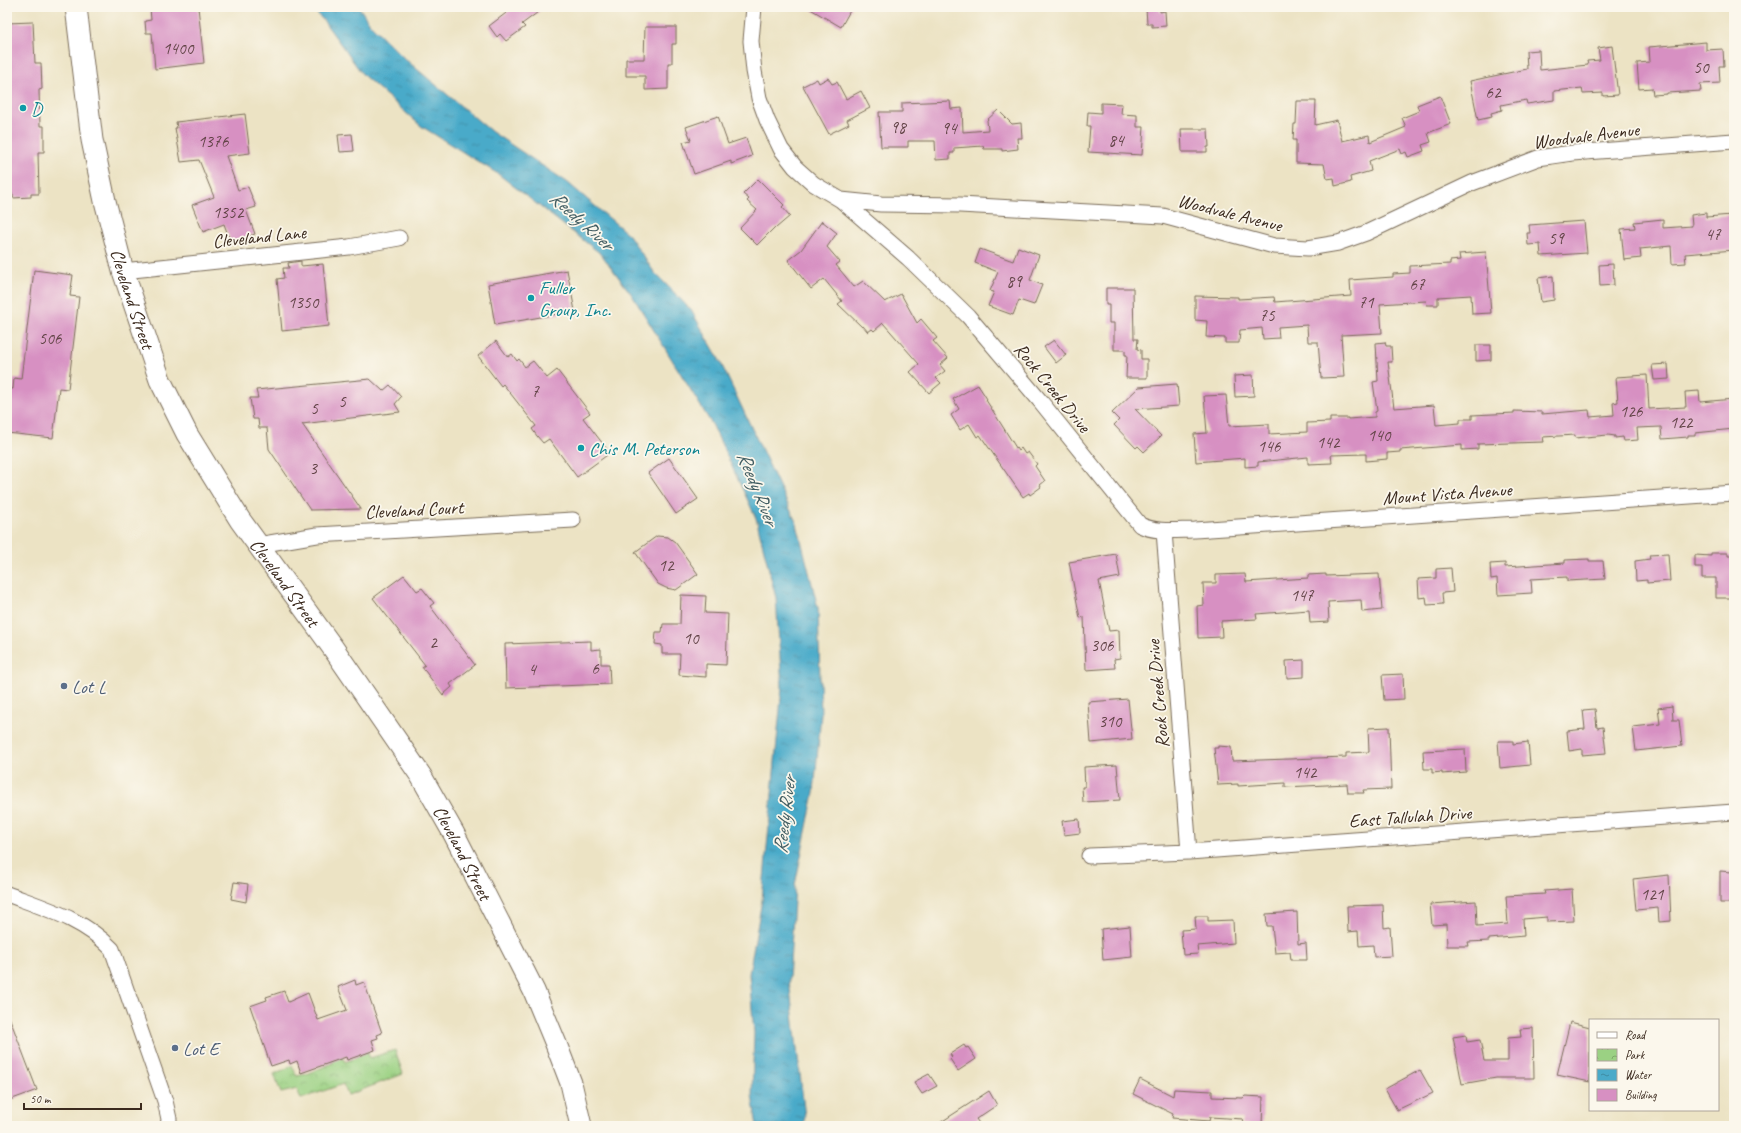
<svg xmlns="http://www.w3.org/2000/svg" width="1741" height="1133" font-family="Caveat,sans-serif">
  <style>
    .park { fill: url(#park-crowns); stroke: #6b7e50 }
    .water { fill: url(#water-ripples); stroke: #426a74 }
    .building { fill: #d790c2 }
    .lines { fill: none; stroke-linecap: round; stroke-linejoin: round }
    .street-casing { stroke: #796b58; stroke-width: 17 }
    .secondary-casing { stroke: #796b58; stroke-width: 23 }
    .street { stroke: #fff; stroke-width: 15 }
    .secondary { stroke: #fff; stroke-width: 21 }
    .culture-dot { fill: #0f9aa8; stroke: #fbf7ec; stroke-width: 1.5 }
    .service-dot { fill: #5c6f8a; stroke: #fbf7ec; stroke-width: 1.5 }
    .labels { text-anchor: middle; stroke-width: 3.5; stroke-linejoin: round; paint-order: stroke }
    .number-label { font-size: 17px; fill: #624447 }
    .culture-label { font-size: 19px; fill: #0d838f; stroke: #fbf7ec; text-anchor: start }
    .street-label { font-size: 19px; fill: #3b2a1e; stroke: #fbf7ec }
    .service-label { font-size: 19px; fill: #4e5e75; stroke: #fbf7ec; text-anchor: start }
    .water-label { font-size: 20px; font-style: italic; fill: #415d62; stroke: #fbf7ec }
  </style>
  <defs>
    <pattern id="park-crowns" width="20" height="18" patternUnits="userSpaceOnUse"><rect width="20" height="18" fill="#9bd183"/><path d="M2 6a3 3 0 1 1 6 0M12 15a3 3 0 1 1 6 0" fill="none" stroke="#80aa6b"/></pattern>
    <pattern id="water-ripples" width="26" height="14" patternUnits="userSpaceOnUse"><rect width="26" height="14" fill="#4aaac9"/><path d="M2 4q2-2 4 0t4 0M15 11q2-2 4 0t4 0" fill="none" stroke="#3f8ba3"/></pattern>
  </defs>
  <rect width="100%" height="100%" fill="#fbf7ec"/>
  <filter id="ink" filterUnits="userSpaceOnUse"><feTurbulence type="fractalNoise" baseFrequency=".025" numOctaves="2"/><feDisplacementMap in="SourceGraphic" scale="8" xChannelSelector="R" yChannelSelector="G"/><feConvolveMatrix kernelMatrix="1 2 1 2 8 2 1 2 1" color-interpolation-filters="sRGB"/></filter>
  <filter id="wash" filterUnits="userSpaceOnUse"><feTurbulence type="fractalNoise" baseFrequency=".012" numOctaves="4" result="noise"/><feDisplacementMap in="SourceGraphic" scale="16" xChannelSelector="R" yChannelSelector="G"/><feGaussianBlur stdDeviation="0.9" result="paint"/><feColorMatrix in="noise" values="0 0 0 0 0 0 0 0 0 0 0 0 0 0 0 0 0 1.4 0 .05"/><feComposite in="paint" operator="in"/></filter>
  <g filter="url(#wash)">
    <rect width="100%" height="100%" fill="#ece3c4"/>
    <path class="park" d="M 366,1049 L 370,1058 L 395,1050 L 403,1074 L 348,1095 L 343,1084 L 301,1099 L 297,1089 L 281,1093 L 274,1074 L 292,1066 L 297,1076 L 307,1074 L 333,1063 L 333,1059 L 342,1055 L 345,1062 L 356,1058 L 354,1053 Z"/>
    <path class="water" d="M 311,7 L 359,7 L 370,24 L 405,59 L 492,132 L 567,182 L 629,235 L 654,272 L 691,310 L 718,357 L 797,524 L 818,608 L 821,714 L 814,793 L 795,885 L 789,980 L 805,1117 L 803,1126 L 757,1126 L 752,1096 L 754,1033 L 749,974 L 762,900 L 782,687 L 776,598 L 756,518 L 713,426 L 632,295 L 601,254 L 498,174 L 421,126 L 363,75 L 323,20 Z"/>
    <g id="blocks">
      <path class="building" d="M 159,7 L 198,7 L 204,63 L 155,69 L 152,33 L 146,33 L 145,21 L 151,20 L 150,8 Z
        M 514,7 L 545,7 L 522,24 L 525,27 L 506,41 L 500,34 L 497,37 L 489,26 Z
        M 807,7 L 852,7 L 841,27 Z
        M 1160,7 L 1160,12 L 1165,11 L 1166,26 L 1152,27 L 1152,24 L 1147,24 L 1146,8 Z
        M 33,22 L 35,63 L 41,63 L 42,89 L 39,90 L 40,126 L 44,126 L 44,152 L 38,152 L 39,194 L 31,194 L 31,197 L 13,198 L 13,194 L 7,194 L 7,23 Z
        M 645,27 L 676,27 L 676,44 L 672,44 L 672,63 L 668,63 L 668,89 L 645,90 L 645,76 L 626,76 L 626,59 L 644,59 Z
        M 1706,42 L 1706,50 L 1723,49 L 1724,66 L 1719,66 L 1720,83 L 1700,84 L 1701,91 L 1667,93 L 1667,94 L 1653,95 L 1652,88 L 1639,89 L 1637,63 L 1650,62 L 1649,47 Z
        M 1612,46 L 1618,95 L 1603,96 L 1603,93 L 1583,94 L 1582,88 L 1554,91 L 1554,100 L 1527,104 L 1526,100 L 1501,105 L 1502,110 L 1491,113 L 1492,117 L 1478,120 L 1470,81 L 1527,69 L 1526,51 L 1539,50 L 1540,70 L 1588,65 L 1587,61 L 1600,60 L 1598,48 Z
        M 828,78 L 832,84 L 837,82 L 846,99 L 861,91 L 870,108 L 847,120 L 849,124 L 829,134 L 803,86 L 817,79 L 819,83 Z
        M 1440,96 L 1451,124 L 1428,133 L 1431,142 L 1422,145 L 1424,151 L 1408,157 L 1406,152 L 1402,154 L 1400,149 L 1369,161 L 1371,171 L 1350,177 L 1351,182 L 1335,186 L 1334,178 L 1327,179 L 1324,164 L 1296,163 L 1296,140 L 1293,140 L 1294,124 L 1296,124 L 1297,101 L 1316,101 L 1315,125 L 1337,120 L 1342,141 L 1369,135 L 1370,142 L 1406,127 L 1402,118 L 1419,111 L 1417,105 Z
        M 950,101 L 951,109 L 962,108 L 963,132 L 988,130 L 987,120 L 998,110 L 1012,124 L 1021,123 L 1022,138 L 1017,138 L 1018,149 L 1002,151 L 1002,149 L 984,149 L 983,146 L 954,148 L 954,153 L 950,153 L 950,159 L 936,160 L 935,141 L 908,141 L 908,147 L 881,147 L 879,112 L 902,112 L 902,103 Z
        M 1101,103 L 1122,104 L 1121,114 L 1137,115 L 1137,127 L 1144,127 L 1142,155 L 1088,152 L 1090,126 L 1087,126 L 1088,112 L 1101,113 Z
        M 245,114 L 250,153 L 226,156 L 238,190 L 248,187 L 256,207 L 246,210 L 255,234 L 231,243 L 224,224 L 203,232 L 192,205 L 214,197 L 199,160 L 181,162 L 175,128 L 177,128 L 176,122 Z
        M 718,116 L 728,144 L 746,138 L 752,156 L 731,164 L 731,161 L 694,174 L 683,142 L 691,140 L 686,127 Z
        M 1181,129 L 1208,129 L 1209,147 L 1207,147 L 1207,152 L 1182,152 Z
        M 352,134 L 354,151 L 340,152 L 338,135 Z
        M 758,179 L 784,205 L 782,207 L 790,216 L 776,228 L 775,227 L 757,245 L 740,228 L 757,210 L 747,201 L 749,199 L 743,194 Z
        M 1706,213 L 1706,217 L 1732,215 L 1734,250 L 1685,254 L 1686,263 L 1672,264 L 1671,246 L 1640,249 L 1641,258 L 1624,260 L 1621,229 L 1635,228 L 1634,222 L 1663,219 L 1663,228 L 1692,226 L 1691,215 Z
        M 822,221 L 837,233 L 827,247 L 840,262 L 836,265 L 854,287 L 863,281 L 885,302 L 901,294 L 917,323 L 921,319 L 937,338 L 933,341 L 948,358 L 940,365 L 945,371 L 936,378 L 941,383 L 929,393 L 910,372 L 919,364 L 883,323 L 874,331 L 872,329 L 868,332 L 863,326 L 862,327 L 838,304 L 842,301 L 824,279 L 811,289 L 788,260 L 801,250 Z
        M 1584,221 L 1587,253 L 1541,256 L 1540,244 L 1528,245 L 1527,233 L 1530,233 L 1529,225 Z
        M 1018,247 L 1039,255 L 1030,280 L 1042,285 L 1034,305 L 1019,300 L 1013,315 L 988,306 L 994,292 L 990,291 L 998,272 L 975,263 L 980,249 L 1013,261 Z
        M 1486,252 L 1491,313 L 1472,314 L 1471,295 L 1438,297 L 1438,305 L 1427,305 L 1426,301 L 1380,304 L 1382,333 L 1341,335 L 1344,377 L 1321,378 L 1318,342 L 1308,342 L 1307,325 L 1278,327 L 1279,338 L 1263,339 L 1262,328 L 1240,330 L 1239,343 L 1225,343 L 1225,338 L 1206,337 L 1207,321 L 1195,320 L 1195,296 L 1238,297 L 1238,299 L 1274,297 L 1275,302 L 1351,296 L 1350,280 L 1393,277 L 1393,274 L 1410,273 L 1410,266 L 1450,264 L 1450,261 L 1460,260 L 1459,254 Z
        M 301,261 L 301,266 L 323,264 L 329,326 L 282,331 L 277,279 L 284,278 L 283,268 L 289,268 L 288,263 Z
        M 1613,264 L 1614,285 L 1600,286 L 1599,265 Z
        M 34,270 L 73,275 L 70,296 L 79,297 L 68,389 L 59,388 L 53,438 L 7,433 L 7,388 L 13,389 L 14,378 L 21,379 Z
        M 567,270 L 575,311 L 495,325 L 488,284 Z
        M 1553,276 L 1554,300 L 1541,302 L 1538,278 Z
        M 1106,288 L 1133,288 L 1134,339 L 1138,339 L 1137,349 L 1141,350 L 1141,359 L 1147,359 L 1147,378 L 1126,378 L 1127,355 L 1125,355 L 1125,350 L 1114,350 L 1114,323 L 1109,323 L 1109,305 L 1106,305 Z
        M 1054,340 L 1066,355 L 1056,363 L 1044,347 Z
        M 496,341 L 508,357 L 512,354 L 517,361 L 519,359 L 525,367 L 533,361 L 547,378 L 557,370 L 590,413 L 583,418 L 610,453 L 577,477 L 549,439 L 543,443 L 537,436 L 532,429 L 536,426 L 503,384 L 501,386 L 478,356 Z
        M 1385,342 L 1386,346 L 1391,346 L 1392,362 L 1388,362 L 1394,408 L 1434,405 L 1436,425 L 1460,423 L 1460,419 L 1472,419 L 1472,415 L 1514,413 L 1514,411 L 1542,412 L 1542,414 L 1589,410 L 1590,417 L 1614,415 L 1613,403 L 1618,402 L 1616,377 L 1647,375 L 1649,409 L 1686,407 L 1685,392 L 1699,391 L 1700,402 L 1734,399 L 1734,429 L 1695,433 L 1695,435 L 1688,435 L 1688,437 L 1662,439 L 1661,427 L 1637,428 L 1638,440 L 1624,441 L 1623,437 L 1615,438 L 1615,436 L 1608,435 L 1575,438 L 1575,435 L 1543,437 L 1544,442 L 1478,444 L 1478,449 L 1462,450 L 1462,445 L 1400,450 L 1400,452 L 1387,453 L 1387,459 L 1366,461 L 1366,454 L 1331,455 L 1332,463 L 1308,464 L 1308,457 L 1258,462 L 1258,466 L 1245,467 L 1245,458 L 1196,462 L 1194,434 L 1207,433 L 1204,396 L 1226,395 L 1229,426 L 1269,424 L 1269,434 L 1307,432 L 1307,423 L 1330,422 L 1330,418 L 1348,418 L 1348,419 L 1375,417 L 1375,412 L 1377,411 L 1373,382 L 1378,381 L 1376,343 Z
        M 1476,345 L 1491,345 L 1491,360 L 1476,361 Z
        M 1668,364 L 1669,379 L 1654,380 L 1652,365 Z
        M 1253,375 L 1254,396 L 1235,397 L 1234,376 Z
        M 370,379 L 383,391 L 390,385 L 401,397 L 395,404 L 400,412 L 302,424 L 361,509 L 310,510 L 269,449 L 267,428 L 259,428 L 258,419 L 253,419 L 250,398 L 258,398 L 256,390 Z
        M 1177,384 L 1179,406 L 1135,409 L 1161,436 L 1144,452 L 1138,446 L 1136,448 L 1114,425 L 1119,420 L 1112,413 L 1139,387 Z
        M 978,385 L 987,399 L 986,400 L 1018,451 L 1021,448 L 1025,454 L 1028,452 L 1037,464 L 1035,466 L 1045,481 L 1040,485 L 1041,487 L 1030,495 L 1029,493 L 1023,497 L 980,435 L 977,437 L 969,424 L 960,430 L 951,415 L 959,409 L 953,399 Z
        M 669,458 L 698,499 L 676,514 L 648,473 Z
        M 657,536 L 668,537 L 675,542 L 698,574 L 676,590 L 666,588 L 658,584 L 635,552 Z
        M 1711,553 L 1728,553 L 1728,556 L 1734,556 L 1734,598 L 1716,598 L 1716,578 L 1702,578 L 1702,567 L 1695,567 L 1695,555 L 1711,556 Z
        M 1116,554 L 1120,577 L 1099,581 L 1109,631 L 1119,630 L 1120,658 L 1114,659 L 1115,668 L 1086,670 L 1084,617 L 1080,618 L 1069,562 Z
        M 1668,554 L 1670,581 L 1647,583 L 1647,580 L 1636,581 L 1635,561 L 1650,559 L 1649,555 Z
        M 1589,559 L 1589,561 L 1603,561 L 1605,579 L 1567,581 L 1567,577 L 1531,579 L 1532,593 L 1498,595 L 1497,578 L 1491,579 L 1490,564 L 1505,563 L 1505,567 L 1565,563 L 1565,560 Z
        M 1451,568 L 1453,592 L 1442,593 L 1443,604 L 1427,605 L 1426,597 L 1419,598 L 1418,579 L 1436,578 L 1436,569 Z
        M 1245,574 L 1246,582 L 1308,578 L 1308,575 L 1326,574 L 1326,576 L 1379,574 L 1382,610 L 1362,612 L 1361,600 L 1328,602 L 1329,622 L 1310,623 L 1309,610 L 1256,614 L 1257,619 L 1221,621 L 1222,637 L 1198,638 L 1197,606 L 1204,605 L 1203,583 L 1216,583 L 1216,575 Z
        M 404,575 L 417,591 L 422,588 L 434,603 L 430,606 L 475,665 L 450,684 L 452,687 L 443,695 L 422,667 L 425,665 L 373,598 Z
        M 681,595 L 706,596 L 705,613 L 728,614 L 726,665 L 706,664 L 706,677 L 679,675 L 680,654 L 662,654 L 662,645 L 655,644 L 656,632 L 662,632 L 663,624 L 680,624 Z
        M 591,641 L 591,650 L 601,649 L 601,664 L 609,664 L 610,684 L 506,688 L 505,644 Z
        M 1304,660 L 1304,677 L 1287,678 L 1286,661 Z
        M 1403,674 L 1404,699 L 1384,700 L 1382,675 Z
        M 1128,699 L 1132,739 L 1091,743 L 1088,702 Z
        M 1672,706 L 1673,720 L 1679,720 L 1682,746 L 1636,751 L 1633,727 L 1660,724 L 1658,708 Z
        M 1595,709 L 1597,728 L 1603,727 L 1606,753 L 1582,755 L 1582,749 L 1569,751 L 1567,731 L 1585,729 L 1583,710 Z
        M 1389,727 L 1391,789 L 1363,790 L 1364,793 L 1348,793 L 1347,784 L 1285,787 L 1285,783 L 1238,786 L 1238,784 L 1218,785 L 1214,748 L 1218,748 L 1218,746 L 1231,747 L 1232,761 L 1346,757 L 1346,753 L 1369,752 L 1368,728 Z
        M 1498,741 L 1513,741 L 1513,744 L 1528,742 L 1530,765 L 1500,768 Z
        M 1465,749 L 1466,772 L 1442,774 L 1442,772 L 1432,773 L 1432,769 L 1424,769 L 1423,751 Z
        M 1117,765 L 1120,800 L 1083,802 L 1082,787 L 1085,787 L 1084,767 Z
        M 1079,819 L 1080,833 L 1064,835 L 1062,821 Z
        M 1720,871 L 1732,872 L 1732,876 L 1734,876 L 1734,903 L 1720,903 Z
        M 1669,875 L 1671,921 L 1659,922 L 1658,908 L 1636,910 L 1633,879 Z
        M 234,882 L 248,884 L 246,902 L 231,899 Z
        M 1572,889 L 1574,921 L 1547,922 L 1547,917 L 1523,919 L 1524,936 L 1489,939 L 1489,941 L 1468,942 L 1469,946 L 1447,946 L 1446,924 L 1432,925 L 1430,904 L 1476,901 L 1477,926 L 1508,924 L 1506,896 L 1545,894 L 1544,891 Z
        M 1383,905 L 1384,928 L 1390,927 L 1392,956 L 1374,957 L 1373,945 L 1359,946 L 1358,931 L 1348,932 L 1347,906 Z
        M 1297,912 L 1298,944 L 1306,943 L 1307,960 L 1291,960 L 1290,952 L 1275,953 L 1272,926 L 1267,926 L 1266,914 Z
        M 1195,916 L 1208,916 L 1208,921 L 1233,920 L 1234,943 L 1197,946 L 1198,954 L 1183,955 L 1181,930 L 1196,929 Z
        M 1130,926 L 1132,957 L 1103,960 L 1101,929 Z
        M 355,980 L 356,985 L 364,982 L 382,1033 L 377,1035 L 378,1038 L 372,1040 L 375,1050 L 347,1060 L 346,1057 L 301,1073 L 297,1061 L 290,1064 L 289,1060 L 271,1066 L 250,1006 L 267,1000 L 266,997 L 284,991 L 288,1002 L 308,993 L 318,1020 L 347,1010 L 338,987 Z
        M 7,1014 L 8,1014 L 37,1090 L 7,1101 Z
        M 1570,1022 L 1590,1027 L 1590,1082 L 1557,1075 Z
        M 1533,1028 L 1534,1078 L 1496,1078 L 1462,1084 L 1453,1037 L 1466,1035 L 1467,1042 L 1480,1040 L 1484,1061 L 1508,1061 L 1508,1038 L 1521,1037 L 1520,1029 Z
        M 964,1045 L 966,1048 L 968,1047 L 976,1059 L 958,1071 L 950,1059 L 952,1057 L 950,1054 Z
        M 1420,1070 L 1433,1093 L 1397,1110 L 1385,1089 Z
        M 929,1074 L 937,1086 L 922,1094 L 914,1082 Z
        M 1140,1079 L 1173,1096 L 1174,1089 L 1212,1091 L 1212,1097 L 1243,1098 L 1245,1096 L 1263,1097 L 1262,1125 L 1242,1124 L 1243,1119 L 1210,1117 L 1209,1121 L 1172,1118 L 1173,1114 L 1133,1094 Z
        M 989,1091 L 997,1105 L 976,1119 L 981,1126 L 935,1126 Z"/>
    </g>
  </g>
  <g filter="url(#ink)">
    <use href="#blocks" fill-opacity="0" stroke="#796b58" stroke-width="1"/>
    <g class="lines">
      <g class="street-casing">
        <path id="street" d="M 754,7 L 751,41 L 754,71 L 759,98 L 767,120 L 781,149 L 795,167 L 814,184 L 841,200 L 908,258 L 968,316 L 1041,402 L 1140,525 C 1157,533 1176,530 1195,530 L 1734,493
          M 841,200 L 881,204 L 960,205 L 1163,216 L 1274,246 L 1308,248 L 1338,243 L 1366,233 L 1472,183 L 1538,158 L 1572,153 L 1734,141
          M 123,271 L 349,247 L 399,238
          M 1164,531 L 1189,852
          M 258,545 L 317,535 L 573,520
          M 1089,856 L 1189,852 L 1734,812
          M 7,894 C 44,908 84,919 112,949 L 165,1101 L 169,1119 L 168,1126"/>
      </g>
      <g class="secondary-casing">
        <g id="secondary">
          <path id="s1" d="M 76,7 L 92,140 L 105,201 L 123,271 L 160,380 L 187,434 L 240,520 L 333,648 L 421,776 L 454,834 L 534,991 L 556,1044 L 571,1083 L 581,1126"/>
        </g>
      </g>
      <use href="#street" class="street"/>
      <use href="#secondary" class="secondary"/>
    </g>
  </g>
  <g class="culture-dot">
    <circle cx="23" cy="108" r="4"/>
    <circle cx="531" cy="298" r="4"/>
    <circle cx="581" cy="448" r="4"/>
  </g>
  <g class="service-dot">
    <circle cx="64" cy="686" r="4"/>
    <circle cx="175" cy="1048" r="4"/>
  </g>
  <g class="labels">
    <g class="number-label">
      <text x="178" y="54">1400</text>
      <text x="1701" y="73">50</text>
      <text x="1493" y="98">62</text>
      <text x="898" y="133">98</text>
      <text x="949" y="134">94</text>
      <text x="1116" y="146">84</text>
      <text x="213" y="147">1376</text>
      <text x="228" y="218">1352</text>
      <text x="1713" y="240">47</text>
      <text x="1556" y="244">59</text>
      <text x="1014" y="287">89</text>
      <text x="1417" y="290">67</text>
      <text x="303" y="308">1350</text>
      <text x="1366" y="308">71</text>
      <text x="1267" y="321">75</text>
      <text x="50" y="344">506</text>
      <text x="535" y="397">7</text>
      <text x="342" y="407">5</text>
      <text x="314" y="414">5</text>
      <text x="1631" y="417">126</text>
      <text x="1681" y="428">122</text>
      <text x="1379" y="441">140</text>
      <text x="1328" y="448">142</text>
      <text x="1269" y="452">146</text>
      <text x="313" y="474">3</text>
      <text x="666" y="571">12</text>
      <text x="1302" y="601">147</text>
      <text x="691" y="644">10</text>
      <text x="433" y="648">2</text>
      <text x="1102" y="651">306</text>
      <text x="595" y="674">6</text>
      <text x="532" y="675">4</text>
      <text x="1110" y="727">310</text>
      <text x="1305" y="778">142</text>
      <text x="1652" y="900">121</text>
    </g>
    <g class="culture-label">
      <text x="31" y="115">D</text>
      <text x="539" y="294">Fuller<tspan x="539" dy="22">Group, Inc.</tspan></text>
      <text x="589" y="455">Chis M. Peterson</text>
    </g>
    <g class="street-label">
      <text transform="translate(1586 135) rotate(-7)" y="7">Woodvale Avenue</text>
      <text transform="translate(1230 212) rotate(14)" y="7">Woodvale Avenue</text>
      <text transform="translate(259 236) rotate(-6)" y="7">Cleveland Lane</text>
      <text dy="7" stroke="none"><textPath href="#s1" startOffset="298">Cleveland Street</textPath></text>
      <text transform="translate(1053 387) rotate(51)" y="7">Rock Creek Drive</text>
      <text transform="translate(1447 493) rotate(-4)" y="7">Mount Vista Avenue</text>
      <text transform="translate(414 509) rotate(-3)" y="7">Cleveland Court</text>
      <text dy="7" stroke="none"><textPath href="#s1" startOffset="622">Cleveland Street</textPath></text>
      <text transform="translate(1157 694) rotate(-95)" y="7">Rock Creek Drive</text>
      <text transform="translate(1410 816) rotate(-4)" y="7">East Tallulah Drive</text>
      <text dy="7" stroke="none"><textPath href="#s1" startOffset="946">Cleveland Street</textPath></text>
    </g>
    <g class="service-label">
      <text x="72" y="693">Lot L</text>
      <text x="183" y="1055">Lot E</text>
    </g>
    <g class="water-label">
      <text transform="translate(582 220) rotate(42)" y="7">Reedy River</text>
      <text transform="translate(758 488) rotate(68)" y="7">Reedy River</text>
      <text transform="translate(784 815) rotate(-83)" y="7">Reedy River</text>
    </g>
  </g>
  <rect width="1741" height="1133" fill="none" stroke="#fbf7ec" stroke-width="24"/>
  <rect x="1589" y="1019" width="130" height="92" fill="#fbf7ec" stroke="#aea59a"/>
  <rect x="1597" y="1032" width="20" height="6" fill="#ffffff" stroke="#aea59a"/>
  <text x="1625" y="1039" font-size="12" fill="#3b2a1e">Road</text>
  <rect x="1597" y="1049" width="20" height="12" fill="url(#park-crowns)" stroke="#aea59a"/>
  <text x="1625" y="1059" font-size="12" fill="#3b2a1e">Park</text>
  <rect x="1597" y="1069" width="20" height="12" fill="url(#water-ripples)" stroke="#aea59a"/>
  <text x="1625" y="1079" font-size="12" fill="#3b2a1e">Water</text>
  <rect x="1597" y="1089" width="20" height="12" fill="#d790c2" stroke="#aea59a"/>
  <text x="1625" y="1099" font-size="12" fill="#3b2a1e">Building</text>
  <path d="M24 1103v6h117v-6" fill="none" stroke="#3b2a1e" stroke-width="2"/>
  <text x="30" y="1103" font-size="12" fill="#3b2a1e" stroke="#fbf7ec" stroke-width="3" paint-order="stroke">50 m</text>
</svg>
